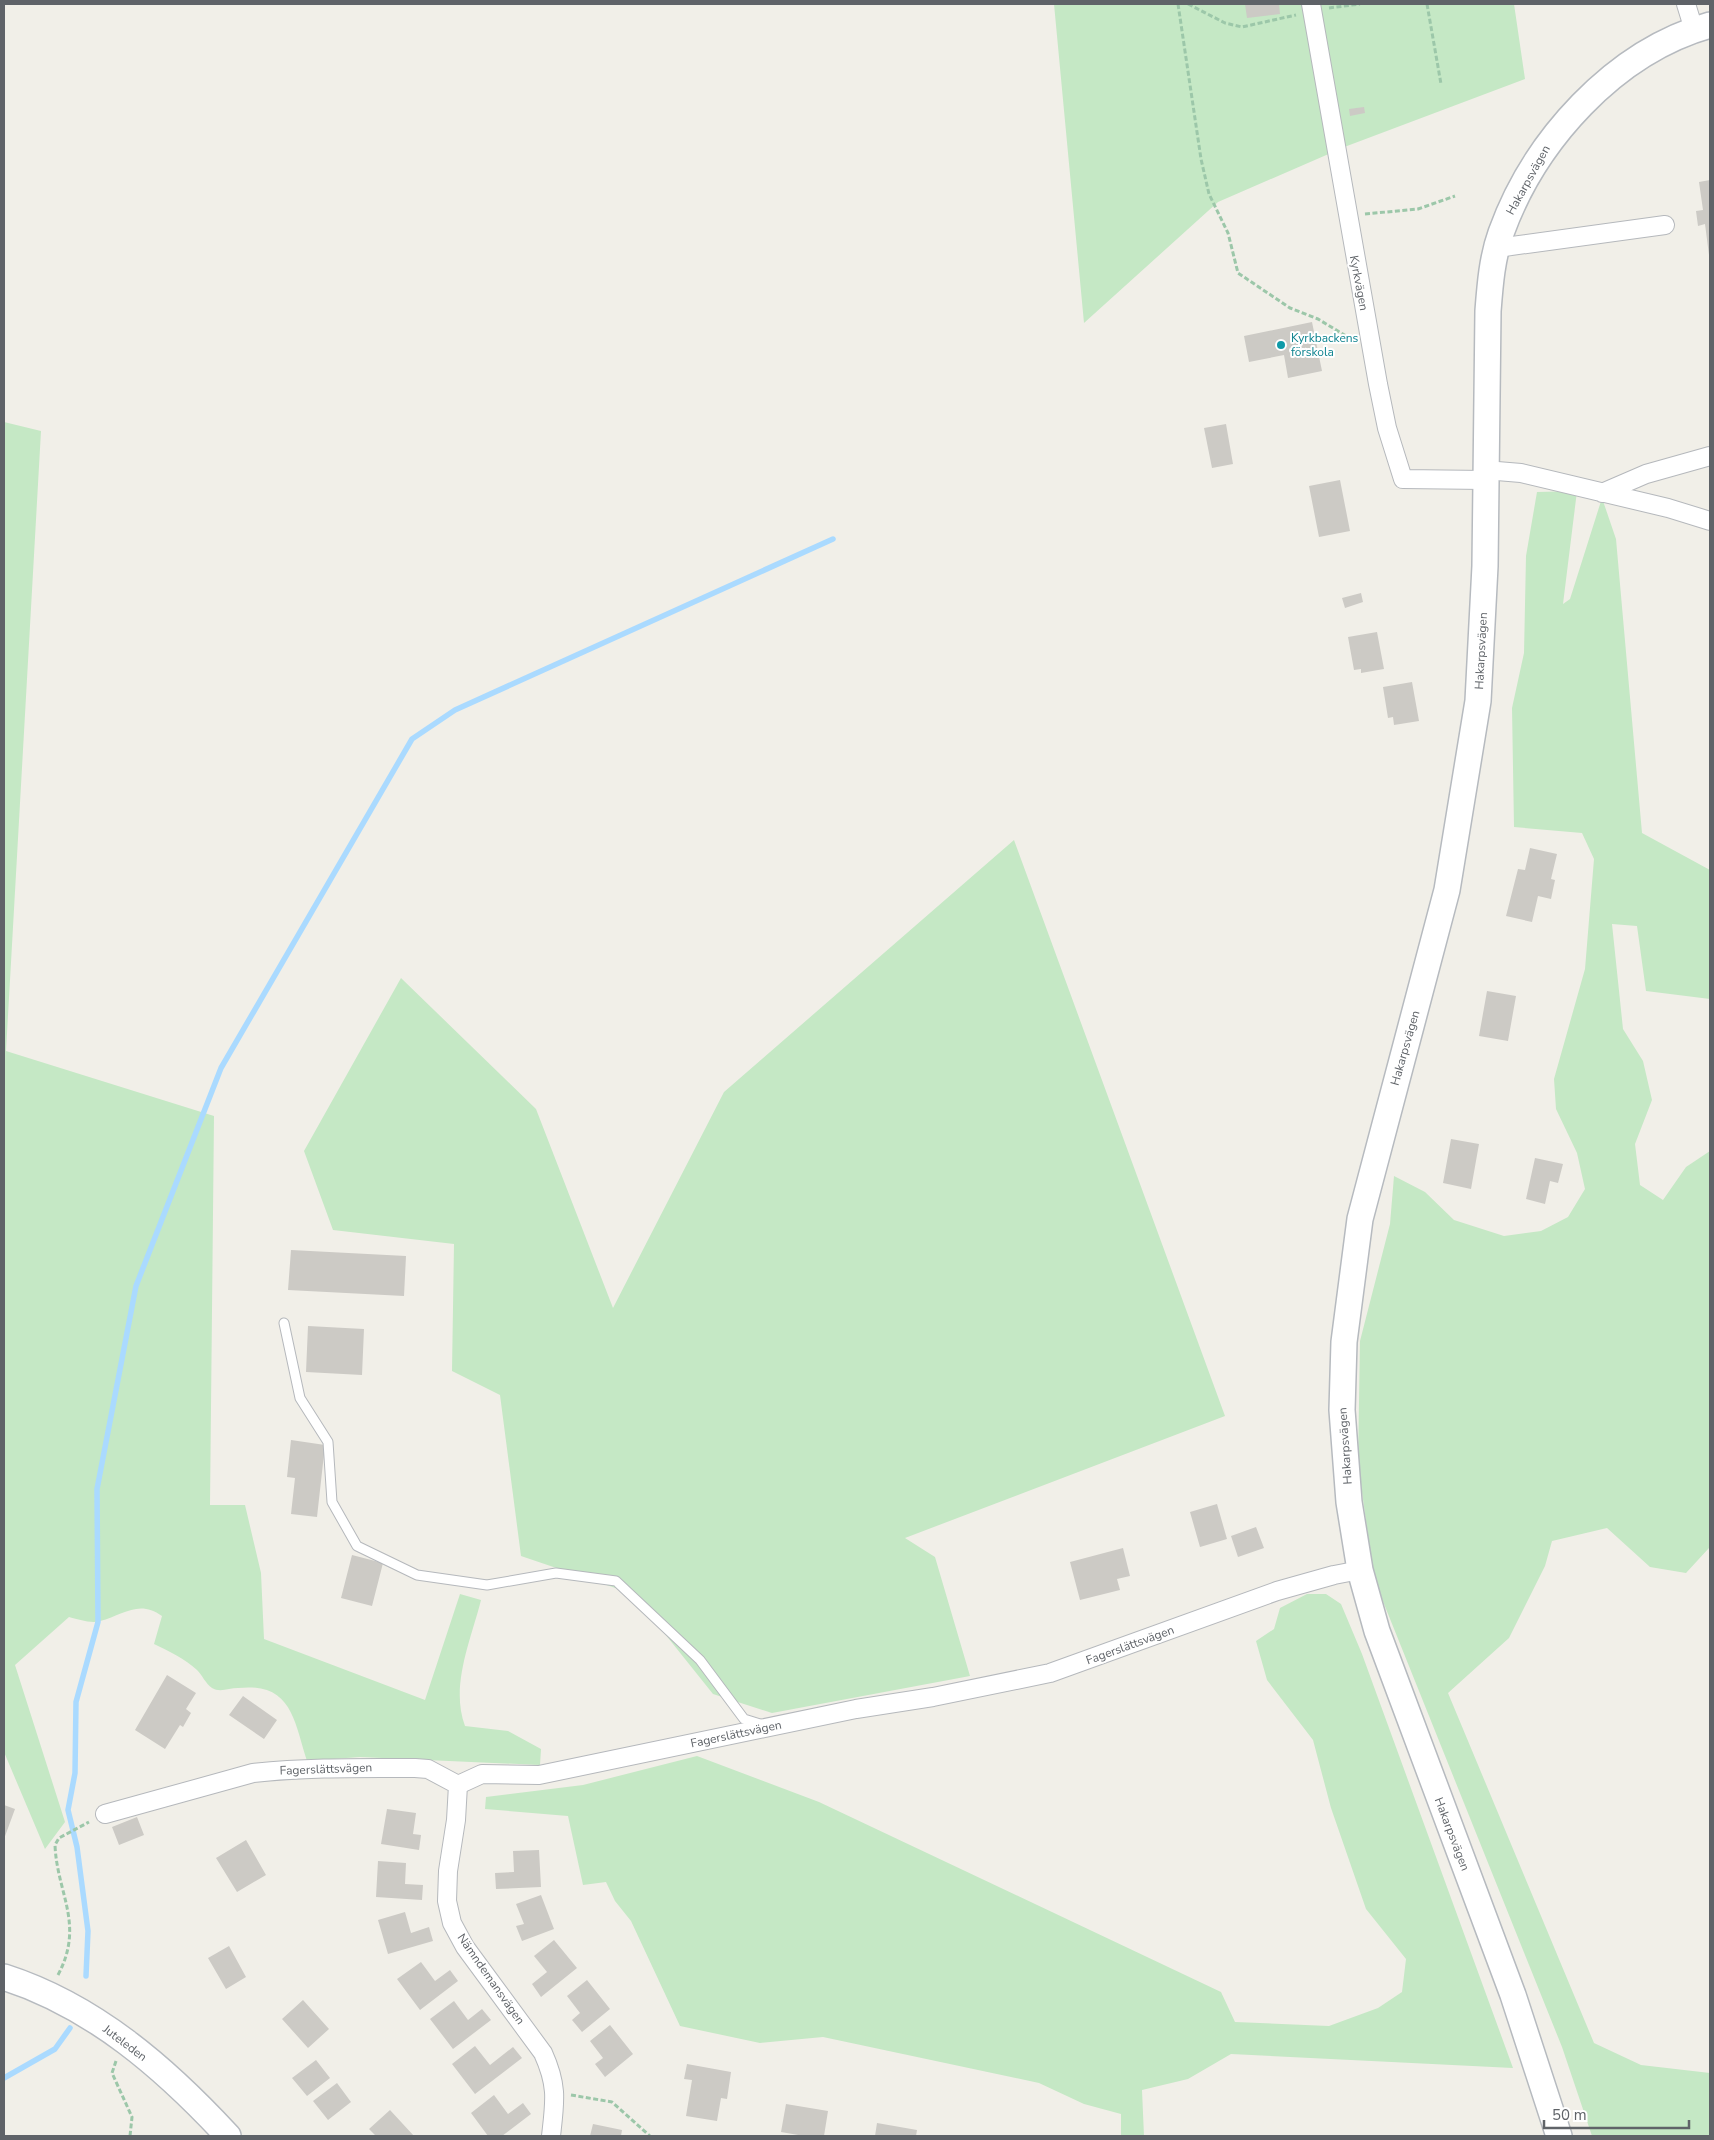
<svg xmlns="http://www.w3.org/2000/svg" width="1714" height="2140" font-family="'Nunito Sans',sans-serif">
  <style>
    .green { fill: #c5e8c5 }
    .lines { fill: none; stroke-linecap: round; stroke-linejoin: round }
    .stream { stroke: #aadaff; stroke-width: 5.5 }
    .building { fill: #cccac5 }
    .lane-casing { stroke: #b5b8bc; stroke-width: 11 }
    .street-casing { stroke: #b5b8bc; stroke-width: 20 }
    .secondary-casing { stroke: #b6babf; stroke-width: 28 }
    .path { stroke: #9cc7a9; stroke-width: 3; stroke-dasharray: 5 2.5; stroke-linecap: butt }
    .lane { stroke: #fff; stroke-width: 9 }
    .street { stroke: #fff; stroke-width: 18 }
    .secondary { stroke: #fff; stroke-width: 25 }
    .culture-dot { fill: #0f9aa8; stroke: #fff; stroke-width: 2 }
    .labels { text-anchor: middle; stroke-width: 4; stroke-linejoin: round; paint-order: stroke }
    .street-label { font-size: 12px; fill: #5f6368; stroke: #fff }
    .culture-label { font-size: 12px; fill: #0d838f; stroke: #fff; text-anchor: start }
  </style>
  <rect width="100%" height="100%" fill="#f1efe8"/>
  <path class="green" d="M 1054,4 L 1514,4 L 1525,79 L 1347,146 L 1218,202 L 1084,323 Z
    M 4,422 L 41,431 L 6,1051 L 214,1116 L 210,1505 L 245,1505 L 261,1573 L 264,1639 L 425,1700 L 460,1594 L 481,1600 C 471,1640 450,1686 465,1726 L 508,1731 L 541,1749 L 540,1765 L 360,1757 L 307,1761 C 294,1721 292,1682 238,1688 C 229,1688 220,1693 212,1688 C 206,1684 202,1675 197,1670 C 185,1659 169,1651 154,1644 L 162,1616 C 139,1599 123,1615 100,1621 C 92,1624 77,1619 69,1617 L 15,1665 L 65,1822 L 45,1849 L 4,1752 Z
    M 1577,491 L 1563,604 L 1570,599 L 1602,498 L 1616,539 L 1642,833 L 1710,870 L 1710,999 L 1646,991 L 1637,926 L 1612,924 L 1623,1029 L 1643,1061 L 1652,1100 L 1635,1144 L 1640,1185 L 1663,1200 L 1686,1167 L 1710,1151 L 1710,1542 L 1709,1548 L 1686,1573 L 1650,1567 L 1607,1528 L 1552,1541 L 1545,1566 L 1509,1638 L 1448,1693 L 1594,2043 L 1641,2065 L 1710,2073 L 1710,2136 L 1592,2136 L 1562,2047 L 1374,1579 L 1358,1463 L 1360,1341 L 1390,1224 L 1394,1176 L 1425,1192 L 1454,1220 L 1504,1236 L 1541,1231 L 1568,1217 L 1585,1189 L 1577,1153 L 1556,1109 L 1554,1079 L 1585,969 L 1594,859 L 1582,833 L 1514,827 L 1512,708 L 1524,653 L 1526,556 L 1537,492 Z
    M 1014,840 L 1225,1416 L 905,1538 L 935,1557 L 970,1676 L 772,1713 L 713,1694 L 633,1594 L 521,1556 L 500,1395 L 452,1371 L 454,1244 L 333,1230 L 304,1151 L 401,978 L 536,1109 L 613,1308 L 724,1092 Z
    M 1307,1594 L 1326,1594 L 1341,1604 L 1362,1654 L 1513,2068 L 1231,2054 L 1188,2079 L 1142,2090 L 1144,2136 L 1121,2136 L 1121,2114 L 1084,2104 L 1039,2083 L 823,2037 L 760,2043 L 680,2026 L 631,1921 L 615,1901 L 606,1882 L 583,1885 L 568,1816 L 485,1809 L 486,1797 L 583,1785 L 697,1756 L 819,1802 L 1221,1992 L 1235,2022 L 1329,2026 L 1378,2008 L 1402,1992 L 1406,1959 L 1366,1909 L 1331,1808 L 1313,1740 L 1267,1680 L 1256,1641 L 1274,1629 L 1280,1608 Z"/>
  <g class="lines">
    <path class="stream" d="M 86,1976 L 88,1931 L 77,1847 L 68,1810 L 75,1773 L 76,1702 L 98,1622 L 97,1489 L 136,1286 L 221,1068 L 412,739 L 455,710 L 833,539
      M 4,2078 L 55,2049 L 70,2028"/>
  </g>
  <path class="building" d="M 1245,4 L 1279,4 L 1280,14 L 1247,18 Z
    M 1364,107 L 1365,113 L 1350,116 L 1349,109 Z
    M 1710,180 L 1710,255 L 1709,255 L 1705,224 L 1698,226 L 1696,211 L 1703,210 L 1699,182 Z
    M 1312,322 L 1322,371 L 1288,378 L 1284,355 L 1249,362 L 1244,336 Z
    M 1226,424 L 1233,464 L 1212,468 L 1204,428 Z
    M 1340,480 L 1350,531 L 1319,537 L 1309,486 Z
    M 1361,593 L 1363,602 L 1345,608 L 1342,598 Z
    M 1377,632 L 1384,669 L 1361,673 L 1361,669 L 1354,670 L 1348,637 Z
    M 1412,682 L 1419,721 L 1394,725 L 1393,717 L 1388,718 L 1383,687 Z
    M 1530,848 L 1557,854 L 1551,879 L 1555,880 L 1551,899 L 1538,896 L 1532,922 L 1506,916 L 1518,869 L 1525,870 Z
    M 1487,991 L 1516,996 L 1508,1041 L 1479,1036 Z
    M 1451,1139 L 1479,1144 L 1471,1189 L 1443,1183 Z
    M 1535,1158 L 1563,1164 L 1558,1183 L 1550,1181 L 1545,1204 L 1526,1199 Z
    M 291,1250 L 406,1256 L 404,1296 L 288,1290 Z
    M 308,1326 L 364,1329 L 362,1375 L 306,1372 Z
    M 291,1440 L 325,1445 L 317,1517 L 291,1514 L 295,1478 L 287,1477 Z
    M 1217,1504 L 1227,1539 L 1200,1547 L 1190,1512 Z
    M 1256,1527 L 1264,1548 L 1238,1557 L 1231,1536 Z
    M 1123,1548 L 1130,1576 L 1117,1579 L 1120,1590 L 1080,1600 L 1070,1562 Z
    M 352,1555 L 383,1563 L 372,1606 L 341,1598 Z
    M 167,1675 L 196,1693 L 186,1709 L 191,1713 L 183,1727 L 180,1725 L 165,1749 L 135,1730 Z
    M 243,1696 L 277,1720 L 264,1739 L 229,1715 Z
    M 4,1805 L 15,1809 L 4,1839 Z
    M 387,1809 L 416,1813 L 413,1834 L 421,1835 L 419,1850 L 381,1844 Z
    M 137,1817 L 144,1835 L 119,1845 L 112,1827 Z
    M 246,1840 L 266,1875 L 237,1892 L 216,1858 Z
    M 539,1850 L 541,1887 L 496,1889 L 495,1873 L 514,1872 L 513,1851 Z
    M 378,1861 L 406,1863 L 405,1884 L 423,1885 L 422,1900 L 376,1897 Z
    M 541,1895 L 554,1929 L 522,1941 L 516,1926 L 524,1924 L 516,1904 Z
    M 405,1912 L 411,1933 L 429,1927 L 433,1941 L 388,1954 L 378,1920 Z
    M 554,1940 L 577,1968 L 541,1997 L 532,1984 L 547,1972 L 534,1956 Z
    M 229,1946 L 246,1977 L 226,1989 L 208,1958 Z
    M 421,1962 L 435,1981 L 450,1970 L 458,1981 L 420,2010 L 397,1979 Z
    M 587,1980 L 610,2009 L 582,2032 L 572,2020 L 580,2013 L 567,1996 Z
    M 303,2000 L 329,2029 L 308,2048 L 282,2019 Z
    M 454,2001 L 468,2020 L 482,2009 L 491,2020 L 453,2049 L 430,2019 Z
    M 610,2025 L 633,2054 L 605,2077 L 595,2064 L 603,2058 L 590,2041 Z
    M 475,2046 L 490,2065 L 513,2047 L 522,2058 L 475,2094 L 452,2064 Z
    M 316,2060 L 330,2078 L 307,2096 L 292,2078 Z
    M 687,2064 L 731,2072 L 727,2099 L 721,2098 L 717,2121 L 686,2116 L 692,2080 L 684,2079 Z
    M 337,2083 L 351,2102 L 328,2120 L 313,2101 Z
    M 494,2095 L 508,2114 L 523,2103 L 531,2114 L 502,2136 L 488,2136 L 471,2113 Z
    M 786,2104 L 828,2111 L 824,2136 L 804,2136 L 781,2132 Z
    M 390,2110 L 414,2136 L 376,2136 L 369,2129 Z
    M 877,2123 L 917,2130 L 916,2136 L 875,2136 Z
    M 593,2124 L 622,2130 L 621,2136 L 590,2136 Z"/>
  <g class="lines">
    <g class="lane-casing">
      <path id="lane" d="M 284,1323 L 300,1398 L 328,1442 L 332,1502 L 357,1546 L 417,1575 L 487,1585 L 556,1573 L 616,1581 L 700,1660 L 744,1719 L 763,1725"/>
    </g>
    <g class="street-casing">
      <path id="street" d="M 1311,4 L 1378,384 L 1387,428 L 1403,479 L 1485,480
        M 1686,4 L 1694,30
        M 1497,248 L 1665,225
        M 1485,470 L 1521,473 L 1668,508 L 1710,521
        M 1602,493 L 1646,474 L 1710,456
        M 458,1785 L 456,1820 L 448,1871 L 447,1901 L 452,1923 L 465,1947 L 543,2053 C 558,2086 555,2101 551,2136
        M 105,1814 L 253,1773 C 307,1767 361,1768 415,1768 L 428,1769 L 458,1785 L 482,1774 L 539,1775 L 856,1709 L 933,1697 L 1050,1673 L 1277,1591 L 1334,1575 L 1360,1570"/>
    </g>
    <g class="secondary-casing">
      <path id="secondary" d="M 4,1977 C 94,2006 165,2068 228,2136
        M 1559,2136 L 1513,1995 L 1377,1631 L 1360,1570 L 1349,1502 L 1342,1410 L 1344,1342 L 1360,1219 L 1447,890 L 1478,701 L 1485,566 L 1488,311 C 1490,285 1492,258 1501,233 C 1534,141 1614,52 1710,25"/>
    </g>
    <path class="path" d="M 1178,4 L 1201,159 L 1209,194 L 1228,233 L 1238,273 L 1290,308 L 1318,319 L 1351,339
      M 1188,4 L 1225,23 L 1242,27 L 1296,15
      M 1427,4 L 1441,84
      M 1329,8 L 1360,4
      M 1365,214 L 1418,209 L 1455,196
      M 58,1975 C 85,1924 57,1894 55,1845 L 59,1838 L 89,1822
      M 116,2061 L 112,2073 L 132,2117 L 130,2136
      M 571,2095 L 612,2102 L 650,2136"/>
    <use href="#lane" class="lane"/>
    <use href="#street" class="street"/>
    <use href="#secondary" class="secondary"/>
  </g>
  <circle class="culture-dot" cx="1281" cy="345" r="5"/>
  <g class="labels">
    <g class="street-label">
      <text transform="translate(1528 180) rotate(-61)" y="4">Hakarpsvägen</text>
      <text transform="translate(1359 283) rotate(79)" y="4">Kyrkvägen</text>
      <text transform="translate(1481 651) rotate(-87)" y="4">Hakarpsvägen</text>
      <text transform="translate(1405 1048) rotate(-74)" y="4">Hakarpsvägen</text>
      <text transform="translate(1345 1446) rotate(-94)" y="4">Hakarpsvägen</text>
      <text transform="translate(1130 1645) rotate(-20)" y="4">Fagerslättsvägen</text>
      <text transform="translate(736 1734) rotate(-12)" y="4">Fagerslättsvägen</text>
      <text transform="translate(326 1769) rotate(-2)" y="4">Fagerslättsvägen</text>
      <text transform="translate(1452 1834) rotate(69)" y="4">Hakarpsvägen</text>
      <text transform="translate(491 1979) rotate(55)" y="4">Nämndemansvägen</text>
      <text transform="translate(125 2043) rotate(37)" y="4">Juteleden</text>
    </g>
    <g class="culture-label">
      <text x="1291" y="342">Kyrkbackens<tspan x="1291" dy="14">förskola</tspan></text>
    </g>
  </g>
  <rect width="1714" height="2140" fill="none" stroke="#5f6368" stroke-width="10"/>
  <path d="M1544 2120v8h145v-8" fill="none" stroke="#5f6368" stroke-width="2.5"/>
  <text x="1552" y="2120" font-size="15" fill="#5f6368" stroke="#ffffff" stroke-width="4" paint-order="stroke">50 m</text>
</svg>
